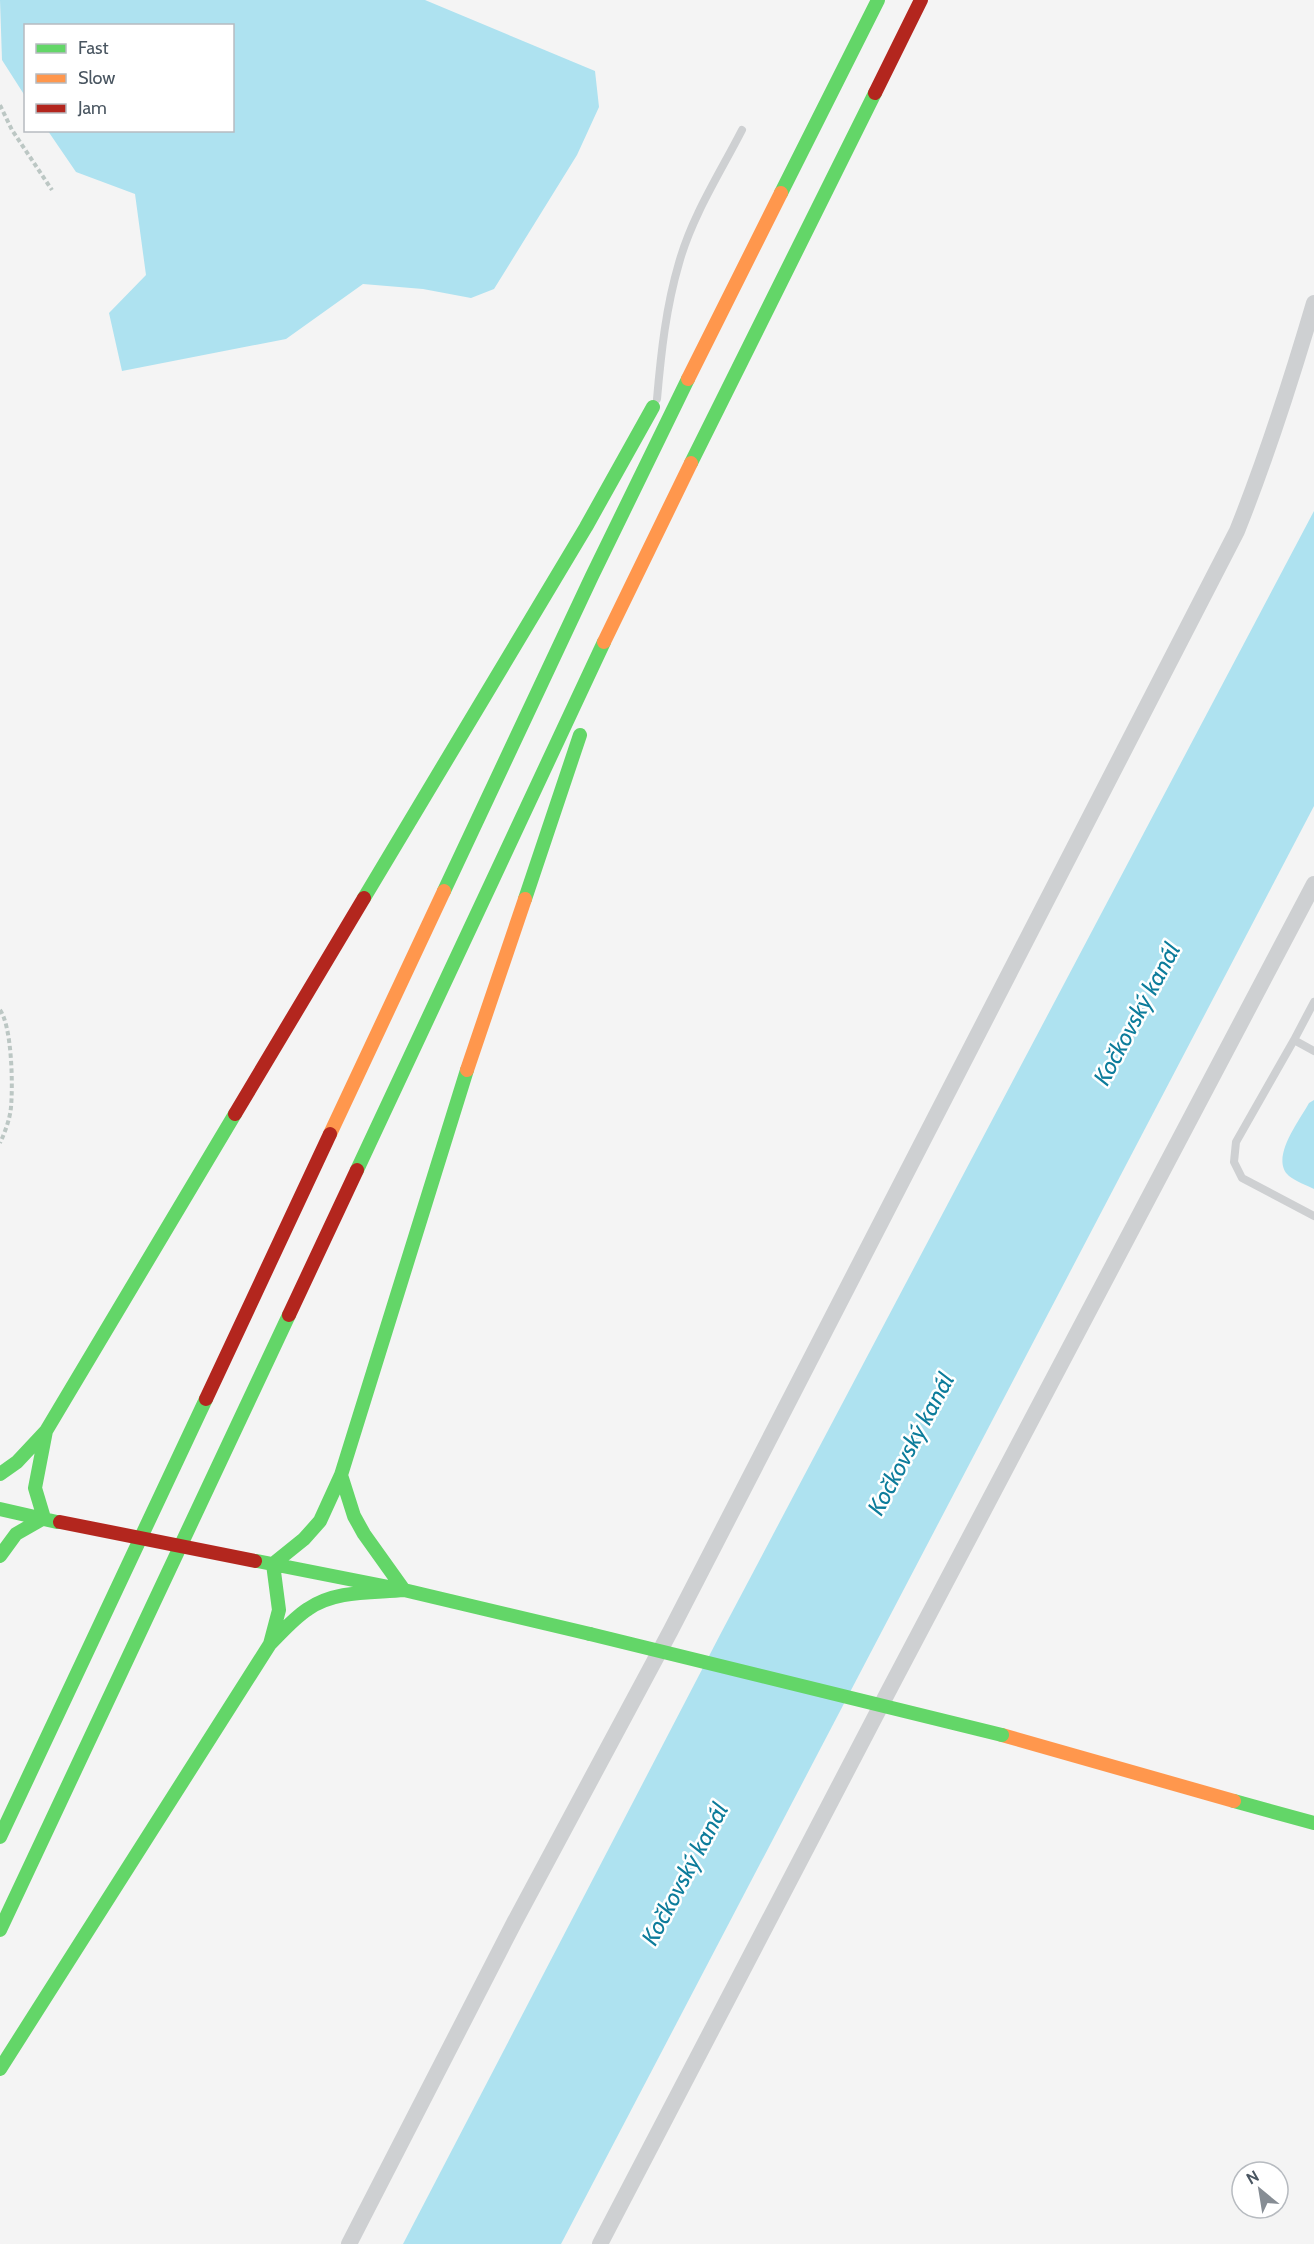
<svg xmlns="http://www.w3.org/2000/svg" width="1314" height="2244" font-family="Cabin,sans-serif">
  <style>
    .water { fill: #aee2f0 }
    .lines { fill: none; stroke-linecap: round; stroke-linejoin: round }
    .path { stroke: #bcc7c4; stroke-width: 4; stroke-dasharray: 4.5 3; stroke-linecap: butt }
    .lane { stroke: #ced0d2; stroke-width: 8 }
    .street { stroke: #ced0d2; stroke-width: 16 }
    .fast { stroke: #63d668; stroke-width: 14 }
    .slow { stroke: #ff974d; stroke-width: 14 }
    .jam { stroke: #b3261e; stroke-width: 14 }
    .fast-bridge { stroke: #63d668; stroke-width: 14 }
    .jam-bridge { stroke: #b3261e; stroke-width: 14 }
    .labels { text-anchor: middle; stroke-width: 5; stroke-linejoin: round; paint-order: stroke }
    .water-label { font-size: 24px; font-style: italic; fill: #0c7c9b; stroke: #fff }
  </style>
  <rect width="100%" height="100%" fill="#f4f4f4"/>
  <path class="water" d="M 0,0 L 425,0 L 595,71 L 599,107 L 577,155 L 494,289 L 471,298 L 423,289 L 363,284 L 286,339 L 122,371 L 109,313 L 146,275 L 135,194 L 76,172 L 48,131 L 232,130 L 232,26 L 26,26 L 25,96 L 2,60 Z
    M 1314,511 L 1314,806 L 561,2244 L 403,2244 L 721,1633 Z
    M 1314,1100 L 1314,1189 C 1306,1185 1295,1181 1289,1176 C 1269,1159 1300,1120 1309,1103 Z"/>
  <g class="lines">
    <path class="path" d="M 0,105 L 12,130 L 52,190
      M 0,1010 C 12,1027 13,1085 11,1107 C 10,1119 5,1132 0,1143"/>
    <path class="lane" d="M 657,399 C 661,353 666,307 679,263 C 692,216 720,173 742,130
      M 1314,1002 L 1294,1040 L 1314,1051
      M 1294,1040 L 1236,1142 L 1234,1162 L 1242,1178 L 1314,1216"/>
    <path class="street" d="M 349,2244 L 515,1921 L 671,1630 L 1237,531 C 1267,456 1291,381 1314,303
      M 600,2244 L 888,1692 L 1314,884"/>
    <path class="fast" d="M 781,193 L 878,0
      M 691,463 L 875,93
      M 444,891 L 592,576 L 688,379
      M 364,898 L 586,527 L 653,407
      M 525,899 L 580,735
      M 357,1170 L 604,642
      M 0,1474 L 17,1462 L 46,1431 L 235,1114
      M 341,1475 L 354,1516 L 364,1534 L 404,1590
      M 0,1509 L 57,1522
      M 0,1556 L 16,1534 L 44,1518 L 35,1488 L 46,1431
      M 257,1561 L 404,1590 L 590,1634
      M 270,1644 L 279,1610 L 273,1564 L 304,1539 L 320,1521 L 341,1475 L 467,1070
      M 1234,1801 L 1314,1823
      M 0,1837 L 206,1399
      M 0,1930 L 289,1315
      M 0,2069 L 270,1644 C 282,1632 294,1618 308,1609 C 335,1590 372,1593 404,1590"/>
    <path class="slow" d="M 688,379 L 781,193
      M 604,642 L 691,463
      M 467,1070 L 525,899
      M 330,1134 L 444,891
      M 1002,1735 L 1234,1801"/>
    <path class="jam" d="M 875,93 L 921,0
      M 235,1114 L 364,898
      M 289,1315 L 357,1170
      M 206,1399 L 330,1134"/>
    <path class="fast-bridge" d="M 590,1634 L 1002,1735"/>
    <path class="jam-bridge" d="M 60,1522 L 255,1561"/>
  </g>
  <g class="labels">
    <g class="water-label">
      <text transform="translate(1137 1014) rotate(-62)" y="8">Kočkovský kanál</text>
      <text transform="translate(911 1444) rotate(-62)" y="8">Kočkovský kanál</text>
      <text transform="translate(685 1874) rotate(-62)" y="8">Kočkovský kanál</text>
    </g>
  </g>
  <rect x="24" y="24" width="210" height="108" fill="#ffffff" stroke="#b7bbc0" stroke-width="1.5"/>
  <rect x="36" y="44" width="30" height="9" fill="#63d668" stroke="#b7bbc0" stroke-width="1.5"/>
  <text x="78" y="54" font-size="18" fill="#4a5661">Fast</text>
  <rect x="36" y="74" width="30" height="9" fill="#ff974d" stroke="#b7bbc0" stroke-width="1.5"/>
  <text x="78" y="84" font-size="18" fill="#4a5661">Slow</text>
  <rect x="36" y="104" width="30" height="9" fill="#b3261e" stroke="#b7bbc0" stroke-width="1.5"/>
  <text x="78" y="114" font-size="18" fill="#4a5661">Jam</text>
  <g transform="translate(1260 2190) rotate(330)"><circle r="28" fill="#ffffff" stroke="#b7bbc0" stroke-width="1.5"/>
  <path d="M0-4.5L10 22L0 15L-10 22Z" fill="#868d94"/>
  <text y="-9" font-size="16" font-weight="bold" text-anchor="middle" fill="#4a5661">N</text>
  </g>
</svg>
